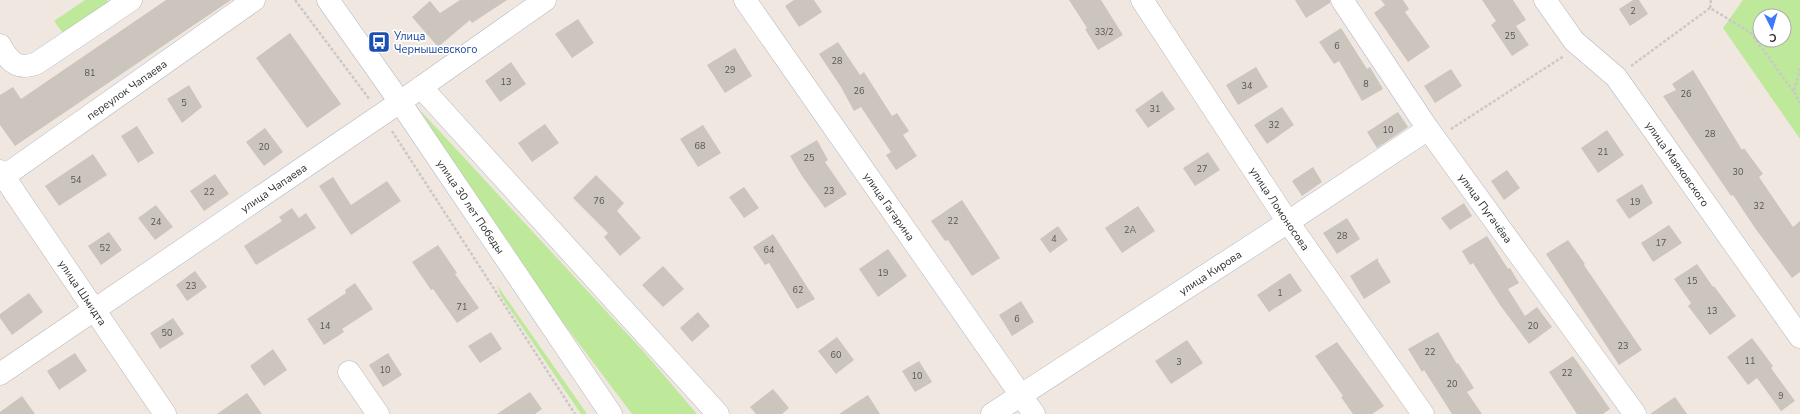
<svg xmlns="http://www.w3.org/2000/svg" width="1800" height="414" font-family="'Nunito Sans',sans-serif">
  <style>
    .green { fill: #bee99a; fill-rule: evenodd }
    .building { fill: #cbc5be }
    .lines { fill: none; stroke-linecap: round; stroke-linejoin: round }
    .minor-casing { stroke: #b4b8c2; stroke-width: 23 }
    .path { stroke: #c9c9c9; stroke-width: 2.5; stroke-dasharray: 3 2; stroke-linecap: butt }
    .minor { stroke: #fff; stroke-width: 22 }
    .labels { text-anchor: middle; stroke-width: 3.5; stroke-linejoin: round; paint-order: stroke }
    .number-label { font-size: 9px; fill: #555452 }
    .transit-label { font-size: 11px; fill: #164399; stroke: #fff; text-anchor: start }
    .street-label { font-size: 11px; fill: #2e2e2e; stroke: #fff }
  </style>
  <rect width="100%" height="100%" fill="#f0e7e0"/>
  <path class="green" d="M 85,0 L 107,0 L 110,5 L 65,36 L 54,21 Z
    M 1743,0 L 1800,0 L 1800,139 L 1723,28 ZM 1760,16 L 1784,16 L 1784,40 L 1760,40 Z
    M 419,109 L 644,352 L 697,414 L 632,414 L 522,268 Z
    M 497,285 L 587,414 L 581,414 L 501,296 Z"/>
  <path class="building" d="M 166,0 L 231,0 L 15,146 L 0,125 L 0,95 L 13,87 L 21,99 Z
    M 460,0 L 507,0 L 472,23 L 470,20 L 438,47 L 412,17 L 430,1 L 440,13 Z
    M 794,0 L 814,0 L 822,12 L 799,27 L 785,6 Z
    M 1069,0 L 1101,0 L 1123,35 L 1098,50 L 1085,29 L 1087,28 Z
    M 1295,0 L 1330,0 L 1330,3 L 1306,18 Z
    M 1381,0 L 1403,0 L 1409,9 L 1405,12 L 1430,47 L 1408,62 L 1374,13 L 1385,5 Z
    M 1482,0 L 1513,0 L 1526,20 L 1516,26 L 1529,45 L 1512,56 L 1491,25 L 1496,21 Z
    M 1633,0 L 1639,0 L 1648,14 L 1630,26 L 1619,9 Z
    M 578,19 L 594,43 L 572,58 L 555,34 Z
    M 1341,28 L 1367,69 L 1370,67 L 1383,89 L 1362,101 L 1339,61 L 1334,64 L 1319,42 Z
    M 290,33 L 341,104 L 307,128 L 256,58 Z
    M 838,42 L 860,75 L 864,72 L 892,116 L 897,113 L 909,131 L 903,135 L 917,156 L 896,170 L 886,155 L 891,152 L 861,107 L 854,111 L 841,87 L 819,54 Z
    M 735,48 L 752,76 L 725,93 L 707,65 Z
    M 511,62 L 526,84 L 500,102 L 485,81 Z
    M 1256,67 L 1268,87 L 1238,105 L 1226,85 Z
    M 1451,69 L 1462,86 L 1435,103 L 1424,86 Z
    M 1693,70 L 1742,150 L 1744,148 L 1763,174 L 1759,177 L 1793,227 L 1800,221 L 1800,272 L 1792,278 L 1755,228 L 1733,195 L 1731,196 L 1663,96 L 1676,90 L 1672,84 Z
    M 189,85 L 202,107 L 182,123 L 167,99 Z
    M 1162,91 L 1175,109 L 1148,128 L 1135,110 Z
    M 1282,107 L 1294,125 L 1267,144 L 1254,125 Z
    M 1398,112 L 1408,127 L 1377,148 L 1367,132 Z
    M 545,124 L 559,143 L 532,162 L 518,143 Z
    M 703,125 L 721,153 L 698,167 L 680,139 Z
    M 137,126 L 154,153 L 138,163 L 121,136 Z
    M 265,128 L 283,152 L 264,166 L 246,142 Z
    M 1607,130 L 1624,155 L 1598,173 L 1581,148 Z
    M 817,140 L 828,160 L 825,162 L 847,194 L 825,208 L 802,176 L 790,156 Z
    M 1208,152 L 1220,170 L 1195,186 L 1183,168 Z
    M 93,154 L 107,175 L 59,206 L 45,186 Z
    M 1313,167 L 1322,182 L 1302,196 L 1292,181 Z
    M 1507,170 L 1520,188 L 1504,200 L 1491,181 Z
    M 215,174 L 229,194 L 204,211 L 190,191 Z
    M 596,175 L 624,203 L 617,211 L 641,238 L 620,256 L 604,237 L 608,233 L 573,198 Z
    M 333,177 L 351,205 L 387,181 L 401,201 L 351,235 L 319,186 Z
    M 1642,184 L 1653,203 L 1629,219 L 1616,200 Z
    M 744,187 L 759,208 L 744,218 L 729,197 Z
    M 962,200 L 1000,258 L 972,276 L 948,240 L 945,241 L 931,221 Z
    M 1464,203 L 1472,216 L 1450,230 L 1441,218 Z
    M 156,205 L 173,227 L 155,240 L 138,218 Z
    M 1138,206 L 1155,231 L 1122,253 L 1105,228 Z
    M 292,208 L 299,218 L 306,213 L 316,228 L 256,265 L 244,246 L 282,221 L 279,217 Z
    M 1347,218 L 1360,239 L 1337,254 L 1323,233 Z
    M 1669,225 L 1682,243 L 1653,262 L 1641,243 Z
    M 1058,226 L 1068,240 L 1050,253 L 1040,239 Z
    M 109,232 L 122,250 L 101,265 L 88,246 Z
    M 773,234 L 815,299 L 797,309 L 769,263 L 765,265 L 753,247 Z
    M 1487,236 L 1508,269 L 1510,268 L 1519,283 L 1508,289 L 1525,316 L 1537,307 L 1552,327 L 1529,344 L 1500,305 L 1473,263 L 1470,265 L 1462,251 Z
    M 1568,240 L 1585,264 L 1584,265 L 1642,350 L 1619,365 L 1546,254 Z
    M 438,245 L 457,273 L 455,274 L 479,308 L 457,323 L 433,289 L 431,290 L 412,262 Z
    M 888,249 L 907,276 L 878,297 L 859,269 Z
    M 1378,258 L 1378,261 L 1391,282 L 1364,299 L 1350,276 Z
    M 1697,264 L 1713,287 L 1714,286 L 1736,316 L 1710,335 L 1688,306 L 1691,303 L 1674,279 Z
    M 663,266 L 684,289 L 663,307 L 642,285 Z
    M 195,271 L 207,287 L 187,301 L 176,285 Z
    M 1290,273 L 1302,291 L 1269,312 L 1257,295 Z
    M 355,283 L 373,309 L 342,329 L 344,332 L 324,345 L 307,319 L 346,293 L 345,290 Z
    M 29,293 L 43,312 L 12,335 L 0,318 L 0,314 Z
    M 1021,301 L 1034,322 L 1012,336 L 999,315 Z
    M 698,312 L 710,326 L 692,342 L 680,328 Z
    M 173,318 L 184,334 L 160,349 L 150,333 Z
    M 491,332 L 502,349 L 480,363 L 468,346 Z
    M 1438,332 L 1457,364 L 1458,363 L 1474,388 L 1467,392 L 1482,414 L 1452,414 L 1424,370 L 1422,372 L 1408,349 Z
    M 837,337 L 854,360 L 836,374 L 818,351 Z
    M 1752,338 L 1773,366 L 1771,368 L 1795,401 L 1781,411 L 1757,378 L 1748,385 L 1727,357 Z
    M 1187,340 L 1203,363 L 1171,384 L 1155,361 Z
    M 1337,342 L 1384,406 L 1372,414 L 1353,414 L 1341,397 L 1343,396 L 1315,356 Z
    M 273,349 L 287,370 L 264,386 L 250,366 Z
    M 75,353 L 87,371 L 59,390 L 47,371 Z
    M 388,353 L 402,375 L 383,387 L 369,365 Z
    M 1573,356 L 1610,409 L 1603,414 L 1577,414 L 1549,372 Z
    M 919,361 L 932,382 L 915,392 L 902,371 Z
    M 773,389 L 789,408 L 782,414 L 756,414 L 750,407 Z
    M 530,392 L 542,409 L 535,414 L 497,414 Z
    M 247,393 L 262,414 L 217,414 Z
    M 868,395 L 880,414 L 839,414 Z
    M 22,396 L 35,414 L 0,414 L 0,412 Z
    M 1675,397 L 1687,414 L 1650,414 Z"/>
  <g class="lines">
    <g class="minor-casing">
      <g id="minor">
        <path id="s1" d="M 328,0 L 400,102 L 611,414"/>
        <path id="s2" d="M 745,0 L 1034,414"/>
        <path id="s3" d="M 1142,0 L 1288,222 L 1423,414"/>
        <path id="s4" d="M 1342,0 L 1428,129 L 1635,414"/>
        <path id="s5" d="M 1545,0 L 1574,41 L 1616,77 L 1800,337"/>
        <path d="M 0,45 C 9,62 18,71 37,63 L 131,0"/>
        <path d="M 421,87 L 718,414"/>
        <path id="s6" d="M 0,171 L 165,414"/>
        <path id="s7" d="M 0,179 L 254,0"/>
        <path d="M 349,372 L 378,414"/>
        <path id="s8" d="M 0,374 L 400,102 L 545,0"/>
        <path id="s9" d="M 992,414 L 1288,222 L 1428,129"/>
      </g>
    </g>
    <path class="path" d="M 295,0 L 370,100
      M 1710,8 L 1711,0
      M 1631,66 L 1710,8 L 1750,32 L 1794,92
      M 1800,68 L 1794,92 L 1800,103
      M 1451,129 L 1564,56
      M 392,131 L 575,414"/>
    <use href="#minor" class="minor"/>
  </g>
  <defs>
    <g id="bus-square" transform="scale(1.15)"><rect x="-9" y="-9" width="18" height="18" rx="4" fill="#1a4fb4" stroke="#fff"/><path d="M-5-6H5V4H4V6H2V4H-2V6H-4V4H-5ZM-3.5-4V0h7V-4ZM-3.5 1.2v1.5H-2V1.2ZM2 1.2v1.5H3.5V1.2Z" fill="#fff"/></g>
  </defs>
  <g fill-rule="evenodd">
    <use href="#bus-square" x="379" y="42"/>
  </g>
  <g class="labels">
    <g class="number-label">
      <text x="1633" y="14">2</text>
      <text x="1104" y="35">33/2</text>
      <text x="1510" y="39">25</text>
      <text x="1337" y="49">6</text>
      <text x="837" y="64">28</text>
      <text x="730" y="73">29</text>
      <text x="90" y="76">81</text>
      <text x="506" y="85">13</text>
      <text x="1366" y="87">8</text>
      <text x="1247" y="89">34</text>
      <text x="859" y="94">26</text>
      <text x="1686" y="97">26</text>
      <text x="184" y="106">5</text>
      <text x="1155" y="112">31</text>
      <text x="1274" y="128">32</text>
      <text x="1388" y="133">10</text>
      <text x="1710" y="137">28</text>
      <text x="700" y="149">68</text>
      <text x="264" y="150">20</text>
      <text x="1603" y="155">21</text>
      <text x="809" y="161">25</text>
      <text x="1202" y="172">27</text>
      <text x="1738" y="175">30</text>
      <text x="76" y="183">54</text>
      <text x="829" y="194">23</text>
      <text x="209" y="195">22</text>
      <text x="599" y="204">76</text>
      <text x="1635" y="205">19</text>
      <text x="1759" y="209">32</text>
      <text x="953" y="224">22</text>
      <text x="156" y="225">24</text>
      <text x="1130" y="233">2А</text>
      <text x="1342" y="239">28</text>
      <text x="1054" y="242">4</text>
      <text x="1661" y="246">17</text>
      <text x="105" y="251">52</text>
      <text x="769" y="253">64</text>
      <text x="883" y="276">19</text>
      <text x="1692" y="284">15</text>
      <text x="191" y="289">23</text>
      <text x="798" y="293">62</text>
      <text x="1280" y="296">1</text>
      <text x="462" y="310">71</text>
      <text x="1712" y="314">13</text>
      <text x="1017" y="322">6</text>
      <text x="325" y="329">14</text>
      <text x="1533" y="329">20</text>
      <text x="167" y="336">50</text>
      <text x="1623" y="349">23</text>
      <text x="1430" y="355">22</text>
      <text x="836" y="358">60</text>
      <text x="1750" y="364">11</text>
      <text x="1179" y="365">3</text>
      <text x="385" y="373">10</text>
      <text x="1567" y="376">22</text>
      <text x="917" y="379">10</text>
      <text x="1452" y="387">20</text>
      <text x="1781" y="399">9</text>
    </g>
    <g class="transit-label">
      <text x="394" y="40">Улица<tspan x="394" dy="13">Чернышевского</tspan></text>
    </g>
    <g class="street-label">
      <text dy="4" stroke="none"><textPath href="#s7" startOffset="155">переулок Чапаева</textPath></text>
      <text dy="4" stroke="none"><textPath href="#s5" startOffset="212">улица Маяковского</textPath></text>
      <text dy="4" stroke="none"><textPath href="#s8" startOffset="331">улица Чапаева</textPath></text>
      <text dy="4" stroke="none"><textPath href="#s1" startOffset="251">улица 30 лет Победы</textPath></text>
      <text dy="4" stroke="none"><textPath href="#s2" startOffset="252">улица Гагарина</textPath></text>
      <text dy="4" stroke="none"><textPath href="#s3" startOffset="250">улица Ломоносова</textPath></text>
      <text dy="4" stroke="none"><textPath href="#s4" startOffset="253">улица Пугачёва</textPath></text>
      <text dy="4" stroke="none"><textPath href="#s9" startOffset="260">улица Кирова</textPath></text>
      <text dy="4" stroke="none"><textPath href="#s6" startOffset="147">улица Шмидта</textPath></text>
    </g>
  </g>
  <g transform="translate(1772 28) rotate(175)"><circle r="19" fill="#ffffff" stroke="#ababab"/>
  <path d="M0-3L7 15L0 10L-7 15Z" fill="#3e78ff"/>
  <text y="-6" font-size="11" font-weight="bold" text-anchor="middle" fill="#2e2e2e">С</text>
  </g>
</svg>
